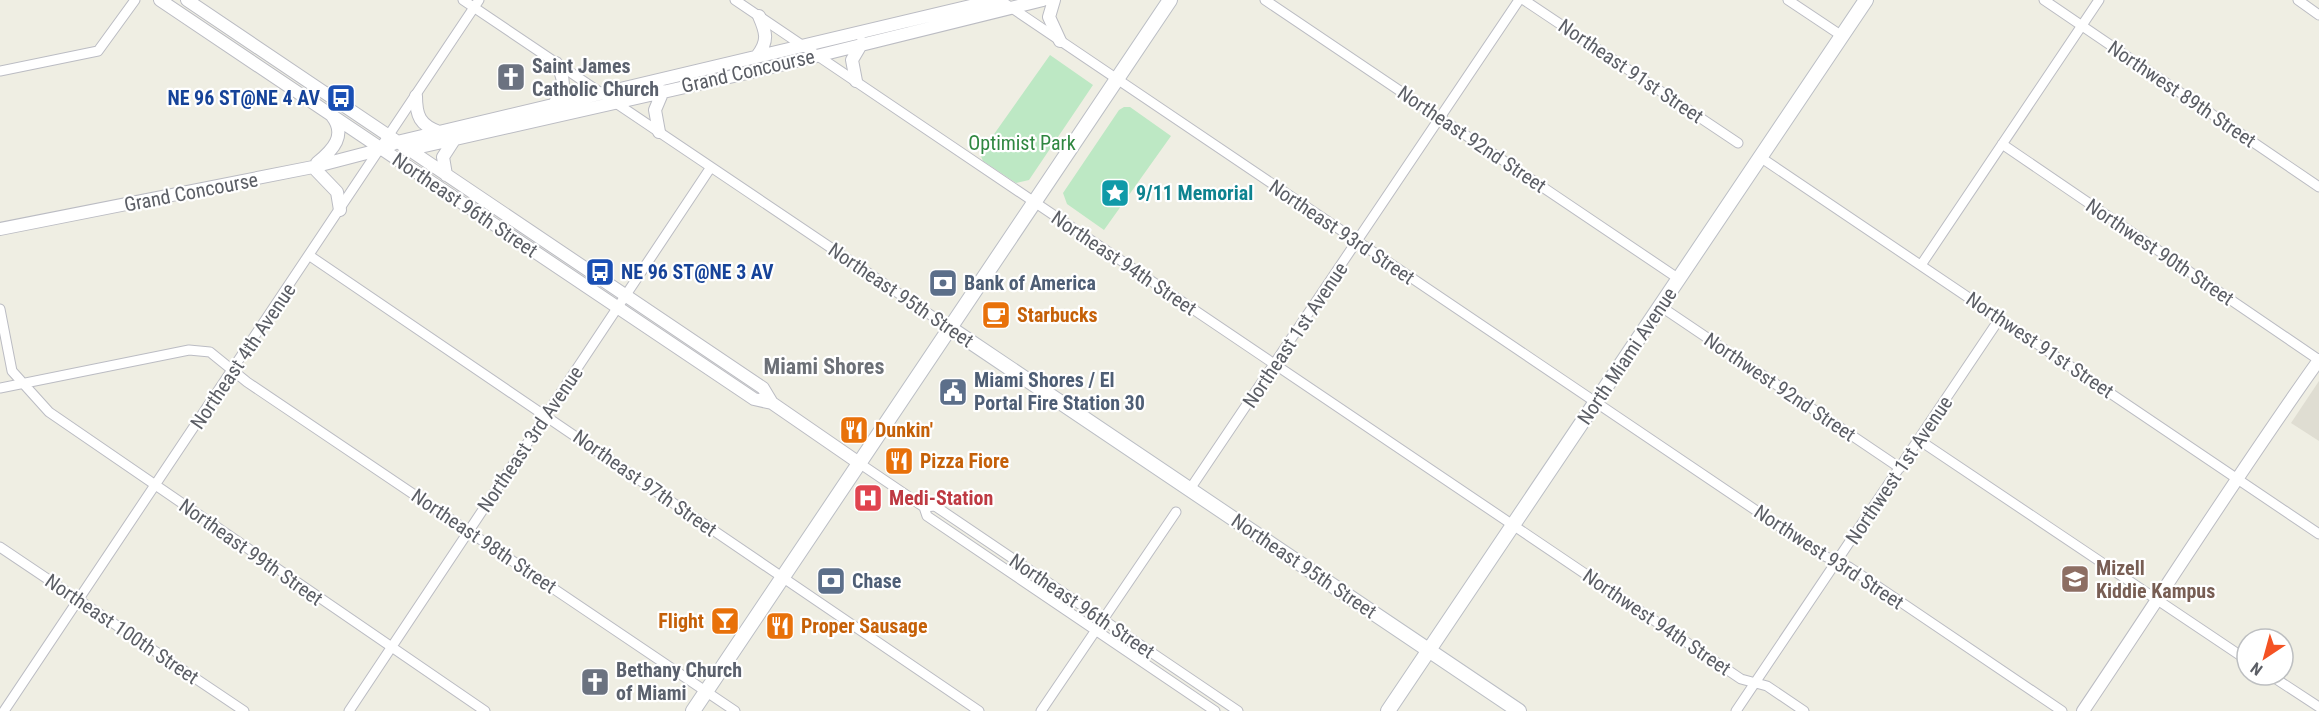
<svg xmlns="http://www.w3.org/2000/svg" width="2319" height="711" font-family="'Roboto Condensed',sans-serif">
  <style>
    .education { fill: #dfddd2 }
    .green { fill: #bde8c4 }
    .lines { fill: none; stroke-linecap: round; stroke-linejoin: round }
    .minor-casing { stroke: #bbbcc3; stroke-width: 11 }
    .tertiary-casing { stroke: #bbbcc3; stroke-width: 14 }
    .secondary-casing { stroke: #bbbec5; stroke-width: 16 }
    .minor { stroke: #fff; stroke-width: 9 }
    .tertiary { stroke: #fff; stroke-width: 12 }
    .secondary { stroke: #fff; stroke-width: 14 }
    .labels { text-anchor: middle; stroke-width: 4.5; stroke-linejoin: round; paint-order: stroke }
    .worship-label { font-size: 20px; font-weight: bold; fill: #5b616d; stroke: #fff; text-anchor: start }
    .street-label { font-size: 20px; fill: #5b5e65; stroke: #fff }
    .transit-label { font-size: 20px; font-weight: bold; fill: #164399; stroke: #fff; text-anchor: end }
    .park-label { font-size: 20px; fill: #2f8740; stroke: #fff }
    .culture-label { font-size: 20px; font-weight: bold; fill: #0d838f; stroke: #fff; text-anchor: start }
    .service-label { font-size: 20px; font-weight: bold; fill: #4e5e75; stroke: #fff; text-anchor: start }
    .food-label { font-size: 20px; font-weight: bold; fill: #c56008; stroke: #fff; text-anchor: start }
    .health-label { font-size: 20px; font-weight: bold; fill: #be3a42; stroke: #fff; text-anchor: start }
    .education-label { font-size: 20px; font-weight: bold; fill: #785e54; stroke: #fff; text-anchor: start }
    .quarter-label { font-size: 22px; font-weight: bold; fill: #6c7077; stroke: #fff }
  </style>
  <rect width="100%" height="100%" fill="#efeee3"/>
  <path class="education" d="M 2319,381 L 2319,441 L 2291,423 Z"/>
  <path class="green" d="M 1050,55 L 1093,85 L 1029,180 L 1016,183 L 983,161 L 980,154 Z
    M 1124,107 L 1130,107 L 1171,136 L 1104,230 L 1067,204 L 1063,193 L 1119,110 Z"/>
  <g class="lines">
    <g class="minor-casing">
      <path id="minor" d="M 463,0 L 950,328
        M 735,0 L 1741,679 L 1767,686 L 1804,711
        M 1000,0 L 1822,555 L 1849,567 L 2062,711
        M 1265,0 L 1679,279
        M 1524,0 L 1738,143
        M 1788,0 L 1842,36
        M 2044,0 L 2319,187
        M 2298,0 L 2319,15
        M 0,71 L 98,51 L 135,0
        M 2002,144 L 2319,360
        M 1760,157 L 2319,534
        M 310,256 L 979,711
        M 1921,265 L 2099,0
        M 1660,306 L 1900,468
        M 0,309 L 12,371 L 49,412 L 485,711
        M 0,388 L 189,350 L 210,352 L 247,382 L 735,711
        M 1919,440 L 2247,660
        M 859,463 L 924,507 L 935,506 L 1238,711
        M 1190,489 L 1519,0
        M 924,507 L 927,516 L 1215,711
        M 0,547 L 244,711
        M 2270,675 L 2319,707
        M 4,711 L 479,0
        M 349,711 L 711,167
        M 1041,711 L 1176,512
        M 1736,711 L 2000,318"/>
    </g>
    <g class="tertiary-casing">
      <path id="tertiary" d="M 160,0 L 754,399 L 772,403 L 859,463
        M 187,0 L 763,388 L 772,403
        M 1054,0 L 1049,17 L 1060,41
        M 757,56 C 769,41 766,32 759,16
        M 856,81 L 852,60 L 862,43
        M 416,96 C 416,116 420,125 439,132
        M 554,104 C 566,88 565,79 556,63
        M 659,132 L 655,110 L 663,91
        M 407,150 L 764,69 L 1043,0
        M 317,163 C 333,150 347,135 332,116
        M 313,167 L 337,192 L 340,210
        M 446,175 L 443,157 L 454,140
        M 0,229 L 313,167 L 382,149 L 397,142 L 996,0
        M 2083,711 C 2162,594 2237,475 2319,360"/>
    </g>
    <g class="secondary-casing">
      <path id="secondary" d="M 950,328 L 1519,711
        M 693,711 L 1170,0
        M 1388,711 L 1866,0"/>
    </g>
    <use href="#minor" class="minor"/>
    <use href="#tertiary" class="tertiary"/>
    <use href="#secondary" class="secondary"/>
  </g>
  <defs>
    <g id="church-square" transform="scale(1.5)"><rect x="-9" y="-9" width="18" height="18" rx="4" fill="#6b7280" stroke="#fff"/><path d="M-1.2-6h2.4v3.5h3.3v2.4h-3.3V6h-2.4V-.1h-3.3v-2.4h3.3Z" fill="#fff"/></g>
    <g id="bus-square" transform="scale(1.5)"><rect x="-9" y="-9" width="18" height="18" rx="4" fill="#1a4fb4" stroke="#fff"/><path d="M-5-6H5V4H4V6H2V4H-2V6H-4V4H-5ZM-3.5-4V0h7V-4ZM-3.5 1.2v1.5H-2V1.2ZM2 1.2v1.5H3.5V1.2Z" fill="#fff"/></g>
    <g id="sight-square" transform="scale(1.5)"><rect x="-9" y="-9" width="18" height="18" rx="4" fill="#0f9aa8" stroke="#fff"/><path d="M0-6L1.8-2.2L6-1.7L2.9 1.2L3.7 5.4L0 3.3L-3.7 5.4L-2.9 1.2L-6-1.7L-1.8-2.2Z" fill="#fff"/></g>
    <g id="bank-square" transform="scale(1.5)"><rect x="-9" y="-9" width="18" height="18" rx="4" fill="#5c6f8a" stroke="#fff"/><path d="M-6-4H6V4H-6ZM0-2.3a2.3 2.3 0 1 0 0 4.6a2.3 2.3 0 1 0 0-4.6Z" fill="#fff"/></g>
    <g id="cafe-square" transform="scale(1.5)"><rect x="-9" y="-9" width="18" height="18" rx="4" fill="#e8710a" stroke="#fff"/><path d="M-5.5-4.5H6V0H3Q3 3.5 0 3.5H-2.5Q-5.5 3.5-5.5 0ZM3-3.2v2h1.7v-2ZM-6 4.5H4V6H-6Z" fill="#fff"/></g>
    <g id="civic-square" transform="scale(1.5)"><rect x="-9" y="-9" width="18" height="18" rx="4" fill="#5c6f8a" stroke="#fff"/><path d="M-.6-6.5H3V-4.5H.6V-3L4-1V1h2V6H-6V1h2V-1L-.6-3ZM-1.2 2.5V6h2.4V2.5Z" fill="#fff"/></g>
    <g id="restaurant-square" transform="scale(1.5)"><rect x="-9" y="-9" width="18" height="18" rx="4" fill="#e8710a" stroke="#fff"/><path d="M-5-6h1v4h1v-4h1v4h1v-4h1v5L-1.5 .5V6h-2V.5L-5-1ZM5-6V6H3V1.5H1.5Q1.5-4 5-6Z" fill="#fff"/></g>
    <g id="hospital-square" transform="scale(1.5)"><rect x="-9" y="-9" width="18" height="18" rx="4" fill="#e0444e" stroke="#fff"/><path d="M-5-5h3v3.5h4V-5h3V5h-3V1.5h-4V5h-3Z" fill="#fff"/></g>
    <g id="school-square" transform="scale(1.5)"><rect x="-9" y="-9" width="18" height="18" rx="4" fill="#8d6e63" stroke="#fff"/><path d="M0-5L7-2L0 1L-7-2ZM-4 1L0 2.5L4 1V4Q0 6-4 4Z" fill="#fff"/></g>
    <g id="bar-square" transform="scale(1.5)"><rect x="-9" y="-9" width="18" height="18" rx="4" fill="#e8710a" stroke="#fff"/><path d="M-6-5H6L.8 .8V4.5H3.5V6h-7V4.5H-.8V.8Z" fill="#fff"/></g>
  </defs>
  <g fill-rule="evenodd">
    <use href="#church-square" x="511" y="77"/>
    <use href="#bus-square" x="341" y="98"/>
    <use href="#sight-square" x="1115" y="193"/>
    <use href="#bus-square" x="600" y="272"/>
    <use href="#bank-square" x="943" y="283"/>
    <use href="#cafe-square" x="996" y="315"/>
    <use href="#civic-square" x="953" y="392"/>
    <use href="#restaurant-square" x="854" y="430"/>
    <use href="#restaurant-square" x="899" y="461"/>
    <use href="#hospital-square" x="868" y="498"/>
    <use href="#school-square" x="2075" y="579"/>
    <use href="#bank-square" x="831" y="581"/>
    <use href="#bar-square" x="725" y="621"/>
    <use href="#restaurant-square" x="780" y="626"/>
    <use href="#church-square" x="595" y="682"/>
  </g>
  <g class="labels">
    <g class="worship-label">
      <text x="532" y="73">Saint James<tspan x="532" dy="23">Catholic Church</tspan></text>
      <text x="616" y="677">Bethany Church<tspan x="616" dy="23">of Miami</tspan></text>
    </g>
    <g class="street-label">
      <text transform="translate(748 71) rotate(-13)" y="7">Grand Concourse</text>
      <text transform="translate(1631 71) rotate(34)" y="7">Northeast 91st Street</text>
      <text transform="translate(2182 94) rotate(34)" y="7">Northwest 89th Street</text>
      <text transform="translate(1472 139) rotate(34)" y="7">Northeast 92nd Street</text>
      <text transform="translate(191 192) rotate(-11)" y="7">Grand Concourse</text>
      <text transform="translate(465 205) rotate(34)" y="7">Northeast 96th Street</text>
      <text transform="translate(1342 232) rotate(34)" y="7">Northeast 93rd Street</text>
      <text transform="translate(2160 252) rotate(34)" y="7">Northwest 90th Street</text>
      <text transform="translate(1124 263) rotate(34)" y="7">Northeast 94th Street</text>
      <text transform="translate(901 295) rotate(34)" y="7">Northeast 95th Street</text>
      <text transform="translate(1295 335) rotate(-56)" y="7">Northeast 1st Avenue</text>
      <text transform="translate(2040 345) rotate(34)" y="7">Northwest 91st Street</text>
      <text transform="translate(243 356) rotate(-56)" y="7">Northeast 4th Avenue</text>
      <text transform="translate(1627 356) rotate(-56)" y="7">North Miami Avenue</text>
      <text transform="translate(1780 387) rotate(34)" y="7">Northwest 92nd Street</text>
      <text transform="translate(530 439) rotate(-56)" y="7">Northeast 3rd Avenue</text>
      <text transform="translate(1899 470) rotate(-56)" y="7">Northwest 1st Avenue</text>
      <text transform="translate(645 483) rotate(35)" y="7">Northeast 97th Street</text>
      <text transform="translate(484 541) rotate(34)" y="7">Northeast 98th Street</text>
      <text transform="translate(251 552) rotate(35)" y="7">Northeast 99th Street</text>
      <text transform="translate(1829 557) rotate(33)" y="7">Northwest 93rd Street</text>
      <text transform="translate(1304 566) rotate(34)" y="7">Northeast 95th Street</text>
      <text transform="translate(1082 606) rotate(34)" y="7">Northeast 96th Street</text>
      <text transform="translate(1657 622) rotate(34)" y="7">Northwest 94th Street</text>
      <text transform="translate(122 629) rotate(34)" y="7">Northeast 100th Street</text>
    </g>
    <g class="transit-label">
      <text x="320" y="105">NE 96 ST@NE 4 AV</text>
      <text x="621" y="279" text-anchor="start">NE 96 ST@NE 3 AV</text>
    </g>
    <g class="park-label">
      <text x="1022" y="150">Optimist Park</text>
    </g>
    <g class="culture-label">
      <text x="1136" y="200">9/11 Memorial</text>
    </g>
    <g class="service-label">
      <text x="964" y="290">Bank of America</text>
      <text x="974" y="387">Miami Shores / El<tspan x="974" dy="23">Portal Fire Station 30</tspan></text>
      <text x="852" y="588">Chase</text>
    </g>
    <g class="food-label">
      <text x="1017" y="322">Starbucks</text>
      <text x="875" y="437">Dunkin'</text>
      <text x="920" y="468">Pizza Fiore</text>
      <text x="704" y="628" text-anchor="end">Flight</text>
      <text x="801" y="633">Proper Sausage</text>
    </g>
    <g class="health-label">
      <text x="889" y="505">Medi-Station</text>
    </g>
    <g class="education-label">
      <text x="2096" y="575">Mizell<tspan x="2096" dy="23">Kiddie Kampus</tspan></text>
    </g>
    <g class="quarter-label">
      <text x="824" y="374">Miami Shores</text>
    </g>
  </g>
  <g transform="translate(2265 657) rotate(216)"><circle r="28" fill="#ffffff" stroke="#bdbfc1" stroke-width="1.5"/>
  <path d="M0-4.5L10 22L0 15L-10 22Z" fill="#f45223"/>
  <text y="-9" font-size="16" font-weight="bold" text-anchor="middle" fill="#5b5e65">N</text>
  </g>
</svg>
